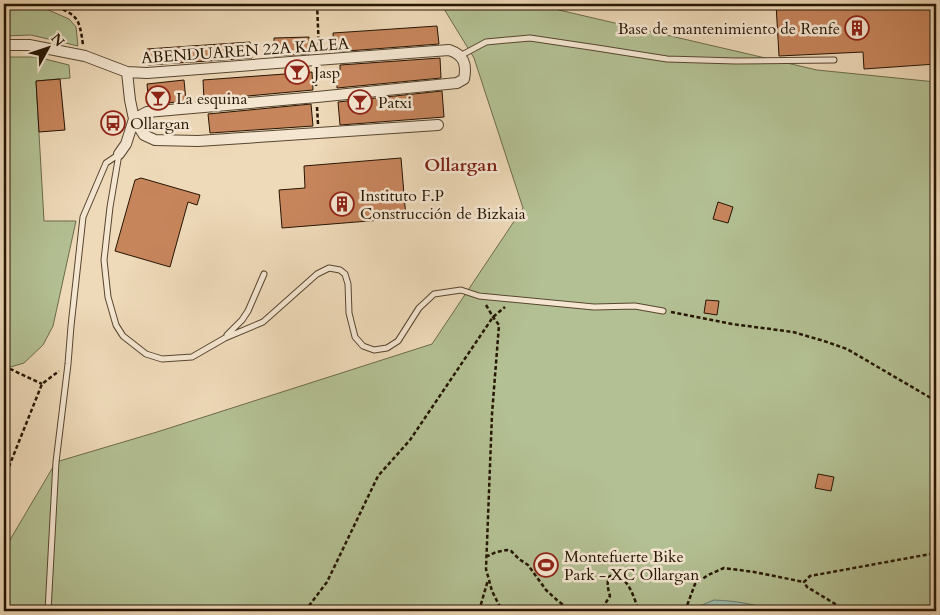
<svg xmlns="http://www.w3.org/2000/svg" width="940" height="615" font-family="Cardo,serif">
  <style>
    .green { fill: #b3c093; stroke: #6c6a4b }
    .water { fill: #9abaab; stroke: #6b7868 }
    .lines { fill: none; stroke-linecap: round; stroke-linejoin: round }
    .shore { stroke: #606857; stroke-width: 1 }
    .building { fill: #c7855c; stroke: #251503 }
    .lane-casing { stroke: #574630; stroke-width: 7 }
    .street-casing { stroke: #574630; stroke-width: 12 }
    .path { stroke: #251503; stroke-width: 2.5; stroke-dasharray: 4 2.5; stroke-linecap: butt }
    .lane { stroke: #f4e6d1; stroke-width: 5 }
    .street { stroke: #f4e6d1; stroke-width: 10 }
    .labels { text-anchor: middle; stroke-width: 5; stroke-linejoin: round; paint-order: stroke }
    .poi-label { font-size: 16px; fill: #251503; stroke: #f4e6d1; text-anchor: start }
    .street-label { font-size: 16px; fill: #251503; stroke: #f4e6d1 }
    .neighbourhood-label { font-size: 18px; font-weight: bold; fill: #7a1f14; stroke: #f4e6d1 }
  </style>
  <rect width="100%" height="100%" fill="#eed9b8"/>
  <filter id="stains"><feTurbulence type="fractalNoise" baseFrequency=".004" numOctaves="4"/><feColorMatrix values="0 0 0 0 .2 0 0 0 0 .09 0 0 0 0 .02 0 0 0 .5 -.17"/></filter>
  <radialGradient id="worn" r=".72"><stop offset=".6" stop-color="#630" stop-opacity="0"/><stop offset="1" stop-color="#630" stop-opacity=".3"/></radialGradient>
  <path class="green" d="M 4,4 L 35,4 L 69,19 L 76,27 L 78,46 L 31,35 L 4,36 Z
    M 441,4 L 533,4 L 817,70 L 936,82 L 936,611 L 4,611 L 4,550 L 56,462 L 157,432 L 432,344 L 523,208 L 474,58 Z
    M 4,57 L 37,57 L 69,65 L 70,78 L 36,81 L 44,221 L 76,221 L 53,326 L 43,345 L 24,363 L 4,369 Z"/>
  <path class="water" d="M 714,600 C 737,601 754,604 775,611 L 693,611 L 702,605 Z"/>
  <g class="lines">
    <path class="shore" d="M 702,611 C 719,602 743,606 761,611"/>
  </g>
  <path class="building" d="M 776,4 L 936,4 L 936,64 L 864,69 L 863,52 L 779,56 Z
    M 437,26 L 439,44 L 334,52 L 333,33 Z
    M 309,37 L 310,54 L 274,56 L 274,38 Z
    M 250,42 L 252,58 L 148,65 L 147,49 Z
    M 440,58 L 441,78 L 337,88 L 336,70 L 340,70 L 340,65 Z
    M 312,72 L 313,90 L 204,100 L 203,80 Z
    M 60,79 L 65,130 L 39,132 L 36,81 Z
    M 184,80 L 186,101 L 149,105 L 147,84 Z
    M 442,91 L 444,117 L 340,125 L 338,102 Z
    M 311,104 L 313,126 L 210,133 L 208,114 Z
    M 401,158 L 406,218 L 282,228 L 279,190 L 305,188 L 304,166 Z
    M 141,178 L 200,195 L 197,205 L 188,202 L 170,267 L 115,251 L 135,180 Z
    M 718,202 L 733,207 L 728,223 L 713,219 Z
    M 706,300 L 719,301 L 717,315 L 704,313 Z
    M 818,474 L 834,477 L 831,491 L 815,488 Z"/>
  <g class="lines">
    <g class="lane-casing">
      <path id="lane" d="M 460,56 L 486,42 L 530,38 L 597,48 L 667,59 L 736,61 L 834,60
        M 119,154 L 110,207 L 104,260 L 108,297 L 116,325 L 123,336 L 146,354 L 162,359 L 192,357 L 225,338 L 263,322 L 317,274 L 329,268 L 340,270 L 345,274 L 348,284 L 349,313 L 355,337 L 363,346 L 374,350 L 387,348 L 398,341 L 419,308 L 434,294 L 461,290 L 479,296 L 594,307 L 635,306 L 663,311
        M 227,335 L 242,320 L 248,311 L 264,274
        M 48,611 L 56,462 L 68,364 L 71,326 L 83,217 L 106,163 L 118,155"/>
    </g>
    <g class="street-casing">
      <path id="street" d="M 4,45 L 29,45 L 85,56 L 127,72 L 147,73 L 449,50 C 464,55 467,64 464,79 L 457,83 L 317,97 L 147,112 L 134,119
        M 127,72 L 130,100 L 134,119 L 144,135 L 155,140 L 198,141 L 438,125
        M 119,154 L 126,144 L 134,119"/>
    </g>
    <path class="path" d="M 51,4 C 77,16 79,15 83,45
      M 317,4 L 319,50
      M 316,69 L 316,86
      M 317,107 L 318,124
      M 486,305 L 493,317 L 499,325 L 492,414 L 486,569 L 492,591 L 502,611
      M 671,312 L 732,324 L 793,332 L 824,341 L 847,349 L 936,401
      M 4,366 L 42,384
      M 4,479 L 42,384 L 59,371
      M 486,557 L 496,552 L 507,550 L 511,551 L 519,559 L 528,565 L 546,590 L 558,601 L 569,609 L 576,611
      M 305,611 L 327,582 L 378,476 L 410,440 L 493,317 L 505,307
      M 479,611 L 488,580
      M 596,611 L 603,607 L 610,596 C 608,589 606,582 610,576 C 628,572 634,599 639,611
      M 685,611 L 695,584 L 708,575 L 724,568 L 754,572 L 804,582
      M 847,611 L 807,587 L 804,582 L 810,576 L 936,553
      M 914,611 L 936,611"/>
    <use href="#lane" class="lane"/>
    <use href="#street" class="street"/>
  </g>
  <defs>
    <g id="building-ring" transform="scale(1.25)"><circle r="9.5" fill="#f4e6d1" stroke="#8f2418" stroke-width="1.5"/><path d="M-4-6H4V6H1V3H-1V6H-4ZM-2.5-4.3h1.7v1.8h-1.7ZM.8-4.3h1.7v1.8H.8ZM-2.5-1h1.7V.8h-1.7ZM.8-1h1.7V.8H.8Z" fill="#8f2418"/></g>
    <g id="bar-ring" transform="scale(1.25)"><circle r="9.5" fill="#f4e6d1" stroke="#8f2418" stroke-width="1.5"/><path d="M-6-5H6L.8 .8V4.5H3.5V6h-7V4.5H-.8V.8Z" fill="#8f2418"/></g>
    <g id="bus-ring" transform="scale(1.25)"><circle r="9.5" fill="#f4e6d1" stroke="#8f2418" stroke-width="1.5"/><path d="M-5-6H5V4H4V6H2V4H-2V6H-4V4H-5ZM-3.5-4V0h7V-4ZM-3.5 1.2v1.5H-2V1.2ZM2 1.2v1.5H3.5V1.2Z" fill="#8f2418"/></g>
    <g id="stadium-ring" transform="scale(1.25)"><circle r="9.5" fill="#f4e6d1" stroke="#8f2418" stroke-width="1.5"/><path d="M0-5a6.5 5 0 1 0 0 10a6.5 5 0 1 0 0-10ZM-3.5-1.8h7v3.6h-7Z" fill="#8f2418"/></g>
  </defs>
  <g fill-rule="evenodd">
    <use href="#building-ring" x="857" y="28"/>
    <use href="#bar-ring" x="297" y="72"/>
    <use href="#bar-ring" x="158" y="98"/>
    <use href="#bar-ring" x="360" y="102"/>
    <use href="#bus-ring" x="113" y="123"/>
    <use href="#building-ring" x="342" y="204"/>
    <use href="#stadium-ring" x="546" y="565"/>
  </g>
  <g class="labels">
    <g class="poi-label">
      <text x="840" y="34" text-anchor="end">Base de mantenimiento de Renfe</text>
      <text x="314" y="78">Jasp</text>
      <text x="176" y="104">La esquina</text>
      <text x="378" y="108">Patxi</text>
      <text x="130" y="129">Ollargan</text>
      <text x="360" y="201">Instituto F.P<tspan x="360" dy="18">Construcción de Bizkaia</tspan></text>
      <text x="564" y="562">Montefuerte Bike<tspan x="564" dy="18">Park - XC Ollargan</tspan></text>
    </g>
    <g class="street-label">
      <text transform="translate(245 50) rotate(-4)" y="6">ABENDUAREN 22A KALEA</text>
    </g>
    <g class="neighbourhood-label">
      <text x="461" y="171">Ollargan</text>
    </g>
  </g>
  <rect width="940" height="615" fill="none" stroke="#eed9b8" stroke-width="20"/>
  <rect x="5" y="5" width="930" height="605" fill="none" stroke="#251503" stroke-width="2.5"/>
  <rect x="10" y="10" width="920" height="595" fill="none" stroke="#251503"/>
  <g transform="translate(48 48) rotate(50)" stroke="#f4e6d1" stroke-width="4" paint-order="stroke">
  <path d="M0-4L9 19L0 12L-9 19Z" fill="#251503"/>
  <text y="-8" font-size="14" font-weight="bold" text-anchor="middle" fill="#251503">N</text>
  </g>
  <rect width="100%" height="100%" filter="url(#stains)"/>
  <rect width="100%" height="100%" fill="url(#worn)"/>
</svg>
